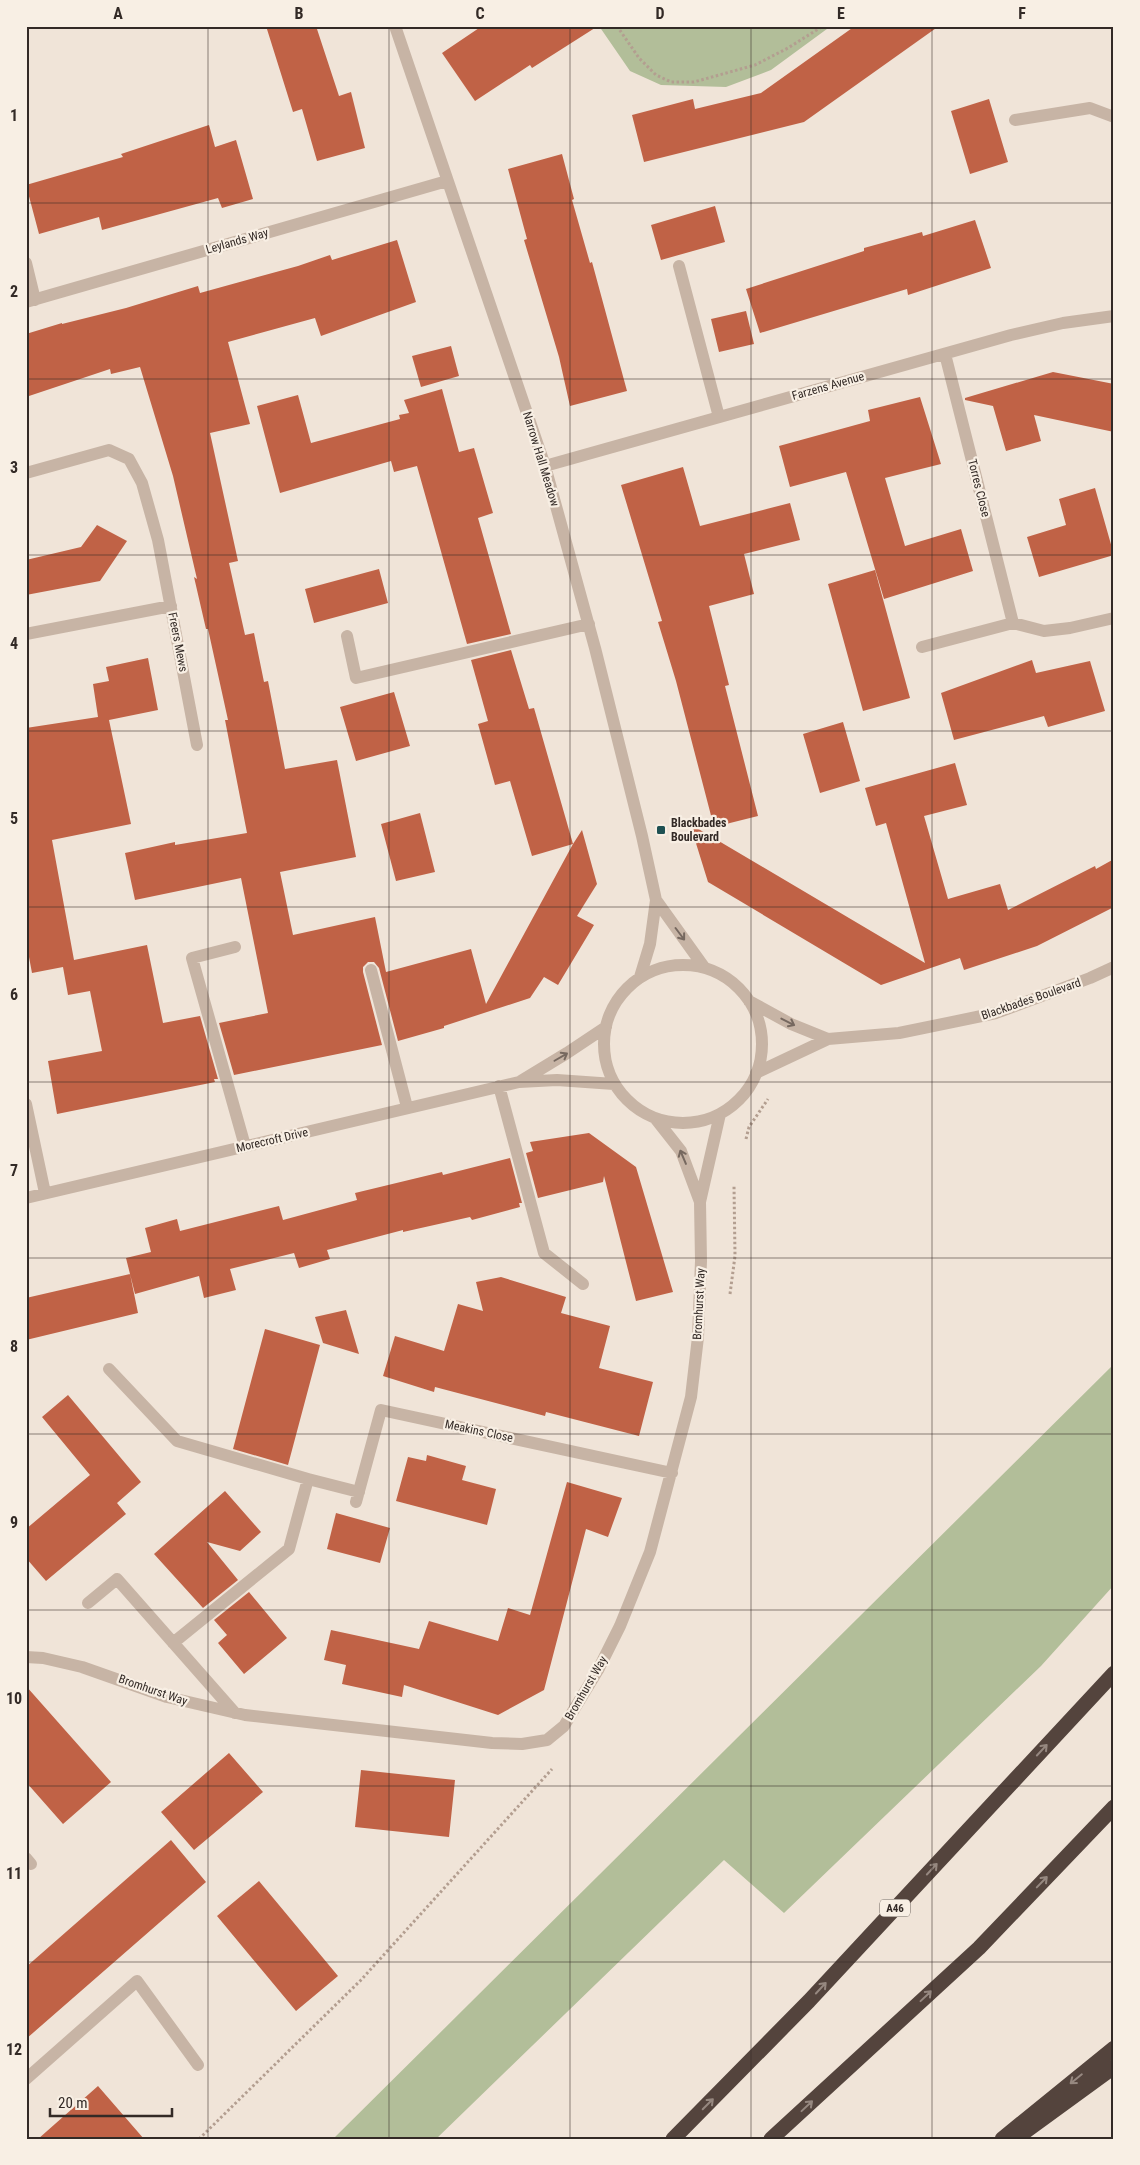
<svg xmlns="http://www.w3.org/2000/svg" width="1140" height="2165" font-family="'Roboto Condensed',sans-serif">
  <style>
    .green { fill: #b2be99 }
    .building { fill: #c06246 }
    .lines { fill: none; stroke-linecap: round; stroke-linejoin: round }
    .path { stroke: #b39e90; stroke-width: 3; stroke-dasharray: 2.5 2.5; stroke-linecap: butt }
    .minor { stroke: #c7b4a5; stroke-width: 12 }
    .highway { stroke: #54443d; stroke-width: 15 }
    .oneway { stroke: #76685f }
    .oneway2 { stroke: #968880 }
    .grid { fill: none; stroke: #332a26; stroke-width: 1; stroke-opacity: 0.55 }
    .poi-dot { fill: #1e5052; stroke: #f8efe4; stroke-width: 2 }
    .labels { text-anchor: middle; stroke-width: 4.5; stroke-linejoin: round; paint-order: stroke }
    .shield { fill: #f8efe4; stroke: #6e655f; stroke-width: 1 }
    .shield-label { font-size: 11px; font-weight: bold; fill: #332a26 }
    .street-label { font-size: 12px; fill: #332a26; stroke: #f8efe4 }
    .poi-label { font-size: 12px; font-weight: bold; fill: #332a26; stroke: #f8efe4; text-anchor: start }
    .neatline { fill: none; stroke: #332a26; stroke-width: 2 }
    .grid-label { font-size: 16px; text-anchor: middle; font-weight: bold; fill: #332a26 }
  </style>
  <rect width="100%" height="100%" fill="#f0e4d8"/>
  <path class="green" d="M 599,26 L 831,26 L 771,70 L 726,87 L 661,85 L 630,71 Z
    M 1114,1364 L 1114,1585 L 1041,1666 L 784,1913 L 724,1860 L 436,2139 L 333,2139 Z"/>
  <path class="building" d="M 266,26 L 316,26 L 339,96 L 351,92 L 365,148 L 317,161 L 302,109 L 293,112 Z
    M 482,26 L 598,26 L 532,68 L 530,65 L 475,101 L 442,53 Z
    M 855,26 L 939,26 L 804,122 L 644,162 L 632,115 L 693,99 L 695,109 L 761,93 Z
    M 989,99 L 1008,162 L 970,174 L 951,111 Z
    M 209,125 L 215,147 L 236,140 L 253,199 L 222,208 L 218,198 L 102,230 L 99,217 L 39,234 L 26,185 L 123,157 L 121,154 Z
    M 562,154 L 574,199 L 572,200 L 590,263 L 592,262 L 627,391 L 570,406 L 559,357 L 524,240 L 527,239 L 508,169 Z
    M 715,206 L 725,242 L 661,260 L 651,225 Z
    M 975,220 L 991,268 L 908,295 L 907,289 L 760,333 L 746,289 L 864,251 L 864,248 L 922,232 L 923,236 Z
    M 397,240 L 416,302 L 321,336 L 315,318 L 228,342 L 250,424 L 210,433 L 238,561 L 229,563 L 245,635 L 254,633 L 264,682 L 268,681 L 285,769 L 337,760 L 356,857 L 280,872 L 293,935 L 375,917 L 386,972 L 471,949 L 486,1004 L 573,844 L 532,856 L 510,781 L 495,785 L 478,724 L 488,721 L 471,660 L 511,650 L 529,709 L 534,708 L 573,844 L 582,830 L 597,884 L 577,916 L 594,925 L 558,985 L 544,977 L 530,998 L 444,1026 L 444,1028 L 398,1041 L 379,968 L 374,962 L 368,962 L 363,967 L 363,972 L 382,1045 L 234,1075 L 219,1023 L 268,1013 L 241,878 L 135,900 L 125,853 L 175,842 L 175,845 L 247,833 L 225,720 L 228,720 L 208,629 L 206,629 L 194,577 L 197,579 L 173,476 L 140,367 L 111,374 L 110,369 L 26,397 L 26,334 L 62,323 L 62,324 L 126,308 L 198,286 L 200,293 L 298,266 L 330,255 L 332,260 Z
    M 746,311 L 754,344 L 719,352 L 711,319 Z
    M 451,346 L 459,376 L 421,387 L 412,356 Z
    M 1053,372 L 1114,384 L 1114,432 L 1034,415 L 1041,441 L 1006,451 L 993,406 L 965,400 L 965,398 Z
    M 442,389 L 459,452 L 474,448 L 493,513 L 478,518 L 511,634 L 467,644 L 417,466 L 394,472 L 391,461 L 280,493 L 257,406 L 298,395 L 311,443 L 400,419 L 399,415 L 409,413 L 404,400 Z
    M 920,397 L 941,464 L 885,478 L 905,546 L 961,529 L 973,571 L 884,599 L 846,472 L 790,487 L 779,446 L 870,421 L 868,410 Z
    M 683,467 L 700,526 L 790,503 L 800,540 L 744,554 L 754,594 L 709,606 L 729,685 L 725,686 L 758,816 L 714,827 L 676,681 L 658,622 L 662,621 L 621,485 Z
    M 1095,488 L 1114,555 L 1039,577 L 1027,537 L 1066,525 L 1059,499 Z
    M 97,525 L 127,541 L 100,581 L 26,595 L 26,560 L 81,547 Z
    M 379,569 L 388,603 L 314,623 L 305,589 Z
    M 875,570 L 910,698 L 863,711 L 828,584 Z
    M 148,658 L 158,710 L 109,720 L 131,824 L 52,840 L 74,960 L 147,945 L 163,1023 L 200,1016 L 218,1079 L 214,1079 L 215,1082 L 57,1114 L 48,1061 L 102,1051 L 90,991 L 68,995 L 63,967 L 32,973 L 26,941 L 26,728 L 98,717 L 93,684 L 109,681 L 106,667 Z
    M 1032,660 L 1036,673 L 1090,661 L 1105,711 L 1048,727 L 1044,716 L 954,740 L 941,693 Z
    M 394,692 L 410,746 L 356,761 L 340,707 Z
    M 843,722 L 860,781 L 820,793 L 803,734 Z
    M 955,763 L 967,805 L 924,816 L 948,899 L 1000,884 L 1008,910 L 1095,866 L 1096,869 L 1114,859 L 1114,907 L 1037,946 L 964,970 L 960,958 L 881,985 L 708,882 L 690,824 L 925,963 L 886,823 L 876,826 L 865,788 Z
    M 420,813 L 435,872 L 396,881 L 381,824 Z
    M 589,1133 L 636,1167 L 673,1292 L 636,1301 L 604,1176 L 603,1182 L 538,1198 L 526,1153 L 533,1151 L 530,1142 Z
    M 510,1158 L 522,1203 L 519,1203 L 520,1207 L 472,1220 L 470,1217 L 403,1232 L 403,1230 L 327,1250 L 330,1259 L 299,1268 L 294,1253 L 230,1269 L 236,1290 L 204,1298 L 199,1276 L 135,1294 L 126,1258 L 151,1252 L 145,1228 L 177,1219 L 180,1231 L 279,1206 L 283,1220 L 357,1200 L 355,1193 L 442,1172 L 443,1175 Z
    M 130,1274 L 138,1313 L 26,1340 L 26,1298 Z
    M 501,1277 L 566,1297 L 561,1313 L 610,1326 L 599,1368 L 653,1382 L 639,1436 L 546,1412 L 545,1416 L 435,1387 L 434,1392 L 383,1376 L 395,1336 L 444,1351 L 458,1304 L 483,1311 L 476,1282 Z
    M 346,1310 L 359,1354 L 323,1343 L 315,1317 Z
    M 265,1329 L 320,1345 L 288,1465 L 233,1449 Z
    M 68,1395 L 141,1482 L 117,1503 L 126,1514 L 46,1581 L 26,1558 L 26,1529 L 90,1475 L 42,1417 Z
    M 427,1455 L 466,1466 L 462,1480 L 496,1489 L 487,1525 L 396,1501 L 408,1457 L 426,1461 Z
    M 567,1482 L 622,1498 L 608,1537 L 586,1529 L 544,1690 L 498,1715 L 404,1685 L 402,1697 L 342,1684 L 346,1665 L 324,1660 L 331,1630 L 419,1649 L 429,1621 L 498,1641 L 508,1608 L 530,1615 Z
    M 225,1491 L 261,1532 L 240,1551 L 207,1542 L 238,1580 L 203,1608 L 154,1554 Z
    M 336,1513 L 390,1528 L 380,1563 L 327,1549 Z
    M 249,1592 L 287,1638 L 244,1674 L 218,1643 L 227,1635 L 214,1620 Z
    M 26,1686 L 111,1782 L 63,1824 L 26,1782 Z
    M 229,1753 L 263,1792 L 194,1850 L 161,1812 Z
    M 361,1770 L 455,1780 L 449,1837 L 355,1827 Z
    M 171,1840 L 206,1882 L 26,2039 L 26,1967 Z
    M 259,1881 L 338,1976 L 296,2011 L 217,1916 Z
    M 98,2086 L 144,2139 L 38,2139 Z"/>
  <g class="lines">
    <path class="path" d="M 617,26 L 639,58 L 656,75 L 671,82 L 694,82 L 755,65 L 788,48 L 823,26
      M 746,1139 L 749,1127 L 768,1099
      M 730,1294 L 735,1256 L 734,1186
      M 199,2139 L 361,1980 L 552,1769"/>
    <path class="minor" d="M 395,26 L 545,466 L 595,648 L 642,836 L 656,900 L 650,944 L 640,977
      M 1015,120 L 1090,108 L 1114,117
      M 26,263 L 35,300
      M 679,266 L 719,417
      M 26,302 L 447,181
      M 945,354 L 1013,623
      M 545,466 L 1011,335 L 1063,323 L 1114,316
      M 26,473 L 109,450 L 129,459 L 142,483 L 158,540 L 197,745
      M 26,634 L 171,606
      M 347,636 L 356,678 L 589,624
      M 922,647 L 1013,623 L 1044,631 L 1070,628 L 1114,618
      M 656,900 L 704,967
      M 235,947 L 192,958 L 245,1146
      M604 1044a79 79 0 1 1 158 0a79 79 0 1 1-158 0Z
      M 371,970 L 407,1107
      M 749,1001 L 791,1024 L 828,1039
      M 756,1073 L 828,1039 L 899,1033 L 996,1013 L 1090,978 L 1114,967
      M 521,1081 L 567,1053 L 606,1027
      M 499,1086 L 544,1253 L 583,1284
      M 26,1104 L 45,1193
      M 655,1118 L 681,1151 L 700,1202
      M 26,1198 L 519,1082 L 557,1080 L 614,1084
      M 109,1369 L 177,1441 L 308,1479
      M 356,1502 L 381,1410 L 672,1473
      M 88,1603 L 117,1579 L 235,1713
      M 173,1643 L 289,1549 L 308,1479 L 359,1492
      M 26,1657 L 43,1658 L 82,1667 L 167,1697 L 245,1715 L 492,1743 L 522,1744 L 547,1740 L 564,1726 L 598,1670 L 620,1626 L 650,1552 L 691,1397 L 698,1337 L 701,1261 L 700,1202 L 720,1114
      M 26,1858 L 31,1864
      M 26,2079 L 137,1981 L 198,2065"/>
    <path class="highway" d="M 1022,2134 L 1114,2067
      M 673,2139 L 809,2001 L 1114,1673
      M 771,2139 L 979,1948 L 1114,1807
      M 1002,2139 L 1114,2048"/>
  </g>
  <defs><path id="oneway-shaft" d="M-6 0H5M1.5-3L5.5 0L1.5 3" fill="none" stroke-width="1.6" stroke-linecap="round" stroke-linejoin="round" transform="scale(1.25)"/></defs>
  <g class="oneway">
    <use href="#oneway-shaft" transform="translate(680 934) rotate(53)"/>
    <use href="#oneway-shaft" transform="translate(788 1022) rotate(27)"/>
    <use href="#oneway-shaft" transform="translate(561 1057) rotate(-30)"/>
    <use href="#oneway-shaft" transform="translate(683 1157) rotate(-113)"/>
  </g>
  <g class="oneway2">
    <use href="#oneway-shaft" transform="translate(1042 1750) rotate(-47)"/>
    <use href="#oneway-shaft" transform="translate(932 1869) rotate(-47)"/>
    <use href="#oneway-shaft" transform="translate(1042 1882) rotate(-46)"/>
    <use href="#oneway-shaft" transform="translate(821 1988) rotate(-47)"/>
    <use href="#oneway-shaft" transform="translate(926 1996) rotate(-43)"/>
    <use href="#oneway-shaft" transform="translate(1076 2079) rotate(141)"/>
    <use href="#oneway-shaft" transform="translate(708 2104) rotate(-45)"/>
    <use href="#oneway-shaft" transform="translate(807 2106) rotate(-43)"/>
  </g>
  <path class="grid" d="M 208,26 L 208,2139M 389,26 L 389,2139M 570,26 L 570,2139M 751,26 L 751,2139M 932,26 L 932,2139M 26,203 L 1114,203M 26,379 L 1114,379M 26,555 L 1114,555M 26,731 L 1114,731M 26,907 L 1114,907M 26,1082 L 1114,1082M 26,1258 L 1114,1258M 26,1434 L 1114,1434M 26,1610 L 1114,1610M 26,1786 L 1114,1786M 26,1962 L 1114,1962"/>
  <rect class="poi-dot" x="656" y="825" width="10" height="10" rx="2.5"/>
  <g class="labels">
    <rect class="shield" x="880" y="1899.5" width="30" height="17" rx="4"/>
    <g class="shield-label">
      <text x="895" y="1912">A46</text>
    </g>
    <g class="street-label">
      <text transform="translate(237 241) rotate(-16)" y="4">Leylands Way</text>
      <text transform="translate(828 386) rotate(-16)" y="4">Farzens Avenue</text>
      <text transform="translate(541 459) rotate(73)" y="4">Narrow Hall Meadow</text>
      <text transform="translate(979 488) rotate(76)" y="4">Torres Close</text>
      <text transform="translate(178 642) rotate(79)" y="4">Freers Mews</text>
      <text transform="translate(1031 999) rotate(-19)" y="4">Blackbades Boulevard</text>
      <text transform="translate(272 1140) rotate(-13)" y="4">Morecroft Drive</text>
      <text transform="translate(699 1304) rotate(-87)" y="4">Bromhurst Way</text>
      <text transform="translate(479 1431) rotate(12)" y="4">Meakins Close</text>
      <text transform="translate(586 1688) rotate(-60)" y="4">Bromhurst Way</text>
      <text transform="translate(153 1690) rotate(19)" y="4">Bromhurst Way</text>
    </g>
    <g class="poi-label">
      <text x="671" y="827">Blackbades<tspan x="671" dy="14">Boulevard</tspan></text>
    </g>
  </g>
  <rect width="1140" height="2165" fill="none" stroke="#f8efe4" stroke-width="55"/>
  <path d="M50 2108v8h122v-8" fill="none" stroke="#332a26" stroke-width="2.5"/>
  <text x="58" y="2108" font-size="15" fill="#332a26" stroke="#f8efe4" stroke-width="4" paint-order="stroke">20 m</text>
  <rect x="28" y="28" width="1084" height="2110" class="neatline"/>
  <g class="grid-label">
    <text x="118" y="19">A</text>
    <text x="299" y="19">B</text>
    <text x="480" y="19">C</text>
    <text x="660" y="19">D</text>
    <text x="841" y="19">E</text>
    <text x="1022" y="19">F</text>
    <text x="14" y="121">1</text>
    <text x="14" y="297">2</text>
    <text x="14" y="473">3</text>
    <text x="14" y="649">4</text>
    <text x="14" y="824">5</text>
    <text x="14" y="1000">6</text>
    <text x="14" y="1176">7</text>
    <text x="14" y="1352">8</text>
    <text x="14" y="1528">9</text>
    <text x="14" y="1704">10</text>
    <text x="14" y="1879">11</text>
    <text x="14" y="2055">12</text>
  </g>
</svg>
